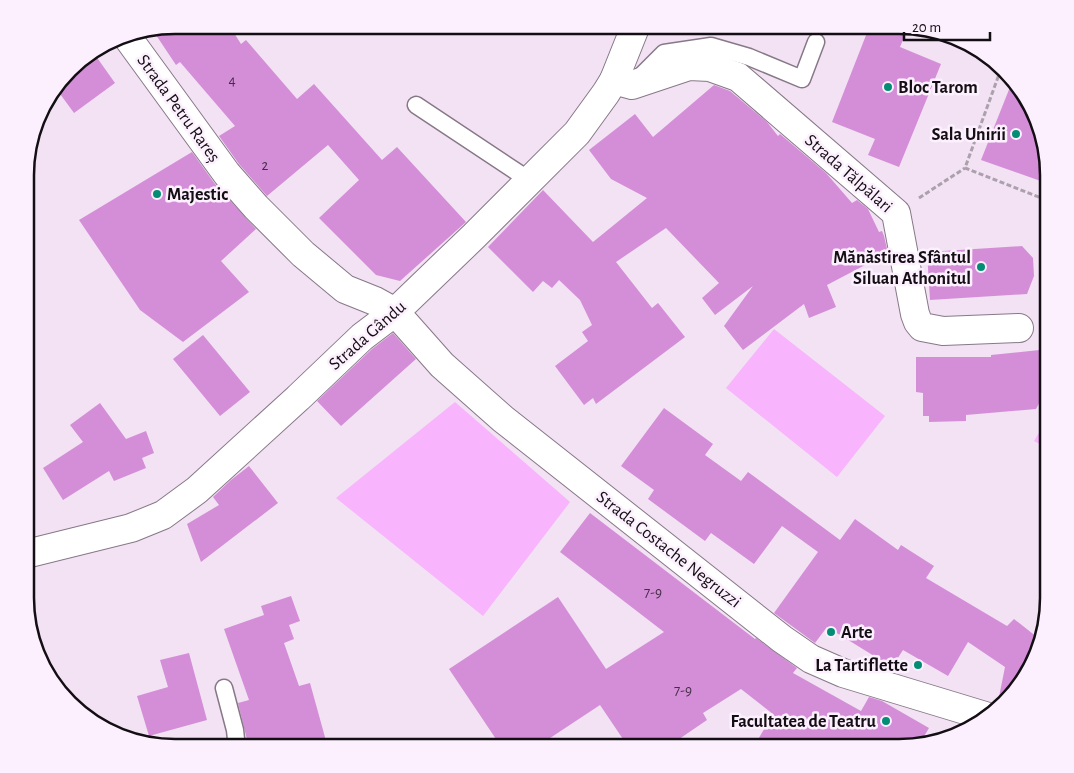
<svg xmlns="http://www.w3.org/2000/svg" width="1074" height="773" font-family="'Alegreya Sans',sans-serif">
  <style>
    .green { fill: #f8b4fc }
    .building { fill: #d48ed8 }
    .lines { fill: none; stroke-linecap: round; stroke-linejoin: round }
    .service-casing { stroke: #877888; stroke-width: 19 }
    .minor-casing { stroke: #877888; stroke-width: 30 }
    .tertiary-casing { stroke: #877888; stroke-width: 30 }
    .path { stroke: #aca0ad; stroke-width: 3; stroke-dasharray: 5 2.5; stroke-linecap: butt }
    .service { stroke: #fff; stroke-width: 16 }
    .minor { stroke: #fff; stroke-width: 28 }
    .tertiary { stroke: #fff; stroke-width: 28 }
    .poi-dot { fill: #048d75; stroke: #fdf0fe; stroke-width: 2 }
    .labels { text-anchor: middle; stroke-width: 5; stroke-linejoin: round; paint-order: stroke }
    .number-label { font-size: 15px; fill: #432e44 }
    .poi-label { font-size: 18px; font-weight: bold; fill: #130e13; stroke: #fdf0fe; text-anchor: end }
    .street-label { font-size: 18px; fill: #130e13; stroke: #fdf0fe }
    .rim { fill: none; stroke: #130e13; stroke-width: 2.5 }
  </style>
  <rect width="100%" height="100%" fill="#f2e2f3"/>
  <path class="green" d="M 774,329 L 885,416 L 837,477 L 726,388 Z
    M 455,402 L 570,502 L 483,616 L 336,498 Z
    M 1049,416 L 1049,449 L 1034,441 Z"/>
  <path class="building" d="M 175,25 L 229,25 L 241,44 L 246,40 L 297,99 L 314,84 L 382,160 L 397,147 L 466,222 L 400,281 L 376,275 L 319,218 L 359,180 L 328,145 L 267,196 L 239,164 L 219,136 L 235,126 L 180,62 L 176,65 L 152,29 Z
    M 870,25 L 909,25 L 900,47 L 941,64 L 899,167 L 868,155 L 875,139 L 832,122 Z
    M 93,52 L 115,83 L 74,113 L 55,87 L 76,62 Z
    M 1012,82 L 1033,108 L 1049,165 L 1049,184 L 981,160 Z
    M 714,85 L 730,91 L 767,122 L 778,136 L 780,134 L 826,173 L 852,203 L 857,200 L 868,209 L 879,232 L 882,231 L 884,236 L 888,253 L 827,285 L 836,307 L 809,318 L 804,304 L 743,350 L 724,326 L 753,286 L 715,315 L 702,298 L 719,283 L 666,228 L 616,262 L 652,308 L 658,303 L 685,337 L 596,404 L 593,398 L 584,405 L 555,366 L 588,341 L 582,332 L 592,325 L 580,300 L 559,280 L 552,288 L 543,281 L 533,292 L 488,247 L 543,190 L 593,242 L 647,198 L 611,179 L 589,150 L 635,114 L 653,137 Z
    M 192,152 L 215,184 L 256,229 L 221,261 L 249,292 L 183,342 L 140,310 L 79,220 Z
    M 1022,246 L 1033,258 L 1034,276 L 1027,294 L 930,300 L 927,252 Z
    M 393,333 L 416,359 L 341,426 L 317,401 L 372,349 Z
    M 203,335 L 250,392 L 220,416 L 173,359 Z
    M 1049,349 L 1049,385 L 1036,409 L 966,415 L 966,421 L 929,422 L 929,416 L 923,416 L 923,393 L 916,392 L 916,357 L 991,357 L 991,355 Z
    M 100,403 L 126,439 L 146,431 L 154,453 L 142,458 L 146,468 L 114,481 L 109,471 L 63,500 L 43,468 L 83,442 L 70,425 Z
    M 664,408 L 713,444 L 705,455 L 741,481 L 748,472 L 840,540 L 855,519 L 898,550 L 901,545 L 934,566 L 926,578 L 1007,626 L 1014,619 L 1042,641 L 1041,647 L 1018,690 L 997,707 L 1005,667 L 968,642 L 948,676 L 903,650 L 892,667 L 827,627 L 815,643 L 774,613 L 818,552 L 782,526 L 754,564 L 711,533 L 705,541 L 648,499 L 654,490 L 621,466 Z
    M 249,466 L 278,503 L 201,562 L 187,524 L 219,505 L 213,497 L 231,480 Z
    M 590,513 L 755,639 L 756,638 L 797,668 L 793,673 L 861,711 L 869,697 L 882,701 L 929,728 L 920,743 L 899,748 L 753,748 L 773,714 L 741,689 L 703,713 L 707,720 L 666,748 L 629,748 L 600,705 L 535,748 L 502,748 L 449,669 L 558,597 L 606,669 L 664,632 L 560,552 Z
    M 291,596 L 300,621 L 289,625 L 294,639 L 284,643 L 299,686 L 310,683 L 328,748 L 249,748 L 238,703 L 249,700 L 224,629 L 264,615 L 261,606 Z
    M 189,653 L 207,720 L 149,736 L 137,696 L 168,687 L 160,660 Z"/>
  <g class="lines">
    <g class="service-casing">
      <path id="service" d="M 639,78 L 664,53 L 711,46 L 749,57 L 802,79 L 816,42
        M 416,105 L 529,180
        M 224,688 L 235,730 L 237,748"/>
    </g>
    <g class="minor-casing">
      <path id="minor" d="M 125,34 L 227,174 L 256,207 L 303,254 L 345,289 L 375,301 L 395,312
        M 614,80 L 632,85 L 689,66 L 710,67 L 738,77 L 896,213 L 915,314 L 918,322 L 922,327 L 943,331 L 1019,328"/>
    </g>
    <g class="tertiary-casing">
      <path id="tertiary" d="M 395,312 L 442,365 L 503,419 L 782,639 L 811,659 L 843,673 L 985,716
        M 26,554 L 131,528 L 163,515 L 197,490 L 298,398 L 362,337 L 395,312 L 474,236 L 577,133 L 606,93 L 614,80 L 636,25"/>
    </g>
    <path class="path" d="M 1001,69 L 965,168 L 1049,201
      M 919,198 L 965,168"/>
    <use href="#service" class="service"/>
    <use href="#minor" class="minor"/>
    <use href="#tertiary" class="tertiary"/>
  </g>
  <g class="poi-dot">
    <circle cx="888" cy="87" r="5"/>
    <circle cx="1016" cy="134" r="5"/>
    <circle cx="157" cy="194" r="5"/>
    <circle cx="981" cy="267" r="5"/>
    <circle cx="831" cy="632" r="5"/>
    <circle cx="918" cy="665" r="5"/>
    <circle cx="886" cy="721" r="5"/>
  </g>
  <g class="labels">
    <g class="number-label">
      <text x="232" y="85">4</text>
      <text x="265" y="170">2</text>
      <text x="653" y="597">7-9</text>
      <text x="683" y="695">7-9</text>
    </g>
    <g class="poi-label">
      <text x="898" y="93" text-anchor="start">Bloc Tarom</text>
      <text x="1006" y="140">Sala Unirii</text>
      <text x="167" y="200" text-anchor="start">Majestic</text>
      <text x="971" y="263">Mănăstirea Sfântul<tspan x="971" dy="21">Siluan Athonitul</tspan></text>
      <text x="841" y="638" text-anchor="start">Arte</text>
      <text x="908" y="671">La Tartiflette</text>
      <text x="876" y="727">Facultatea de Teatru</text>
    </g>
    <g class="street-label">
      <text transform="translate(179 108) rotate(54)" y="6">Strada Petru Rareș</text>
      <text transform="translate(849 173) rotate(41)" y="6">Strada Tălpălari</text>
      <text transform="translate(367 335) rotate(-41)" y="6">Strada Gându</text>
      <text transform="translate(669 549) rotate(38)" y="6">Strada Costache Negruzzi</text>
    </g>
  </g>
  <path d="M0 0H1074V773H0ZM175 34H899A141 141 0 0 1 1040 175V598A141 141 0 0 1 899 739H175A141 141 0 0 1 34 598V175A141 141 0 0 1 175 34Z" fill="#fdf0fe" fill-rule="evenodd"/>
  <path class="rim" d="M175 34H899A141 141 0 0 1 1040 175V598A141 141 0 0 1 899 739H175A141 141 0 0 1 34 598V175A141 141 0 0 1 175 34Z"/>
  <path d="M904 32v8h86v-8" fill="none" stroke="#130e13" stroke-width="2.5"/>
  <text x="912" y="32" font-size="15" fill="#130e13" stroke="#fdf0fe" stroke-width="4" paint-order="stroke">20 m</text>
</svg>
